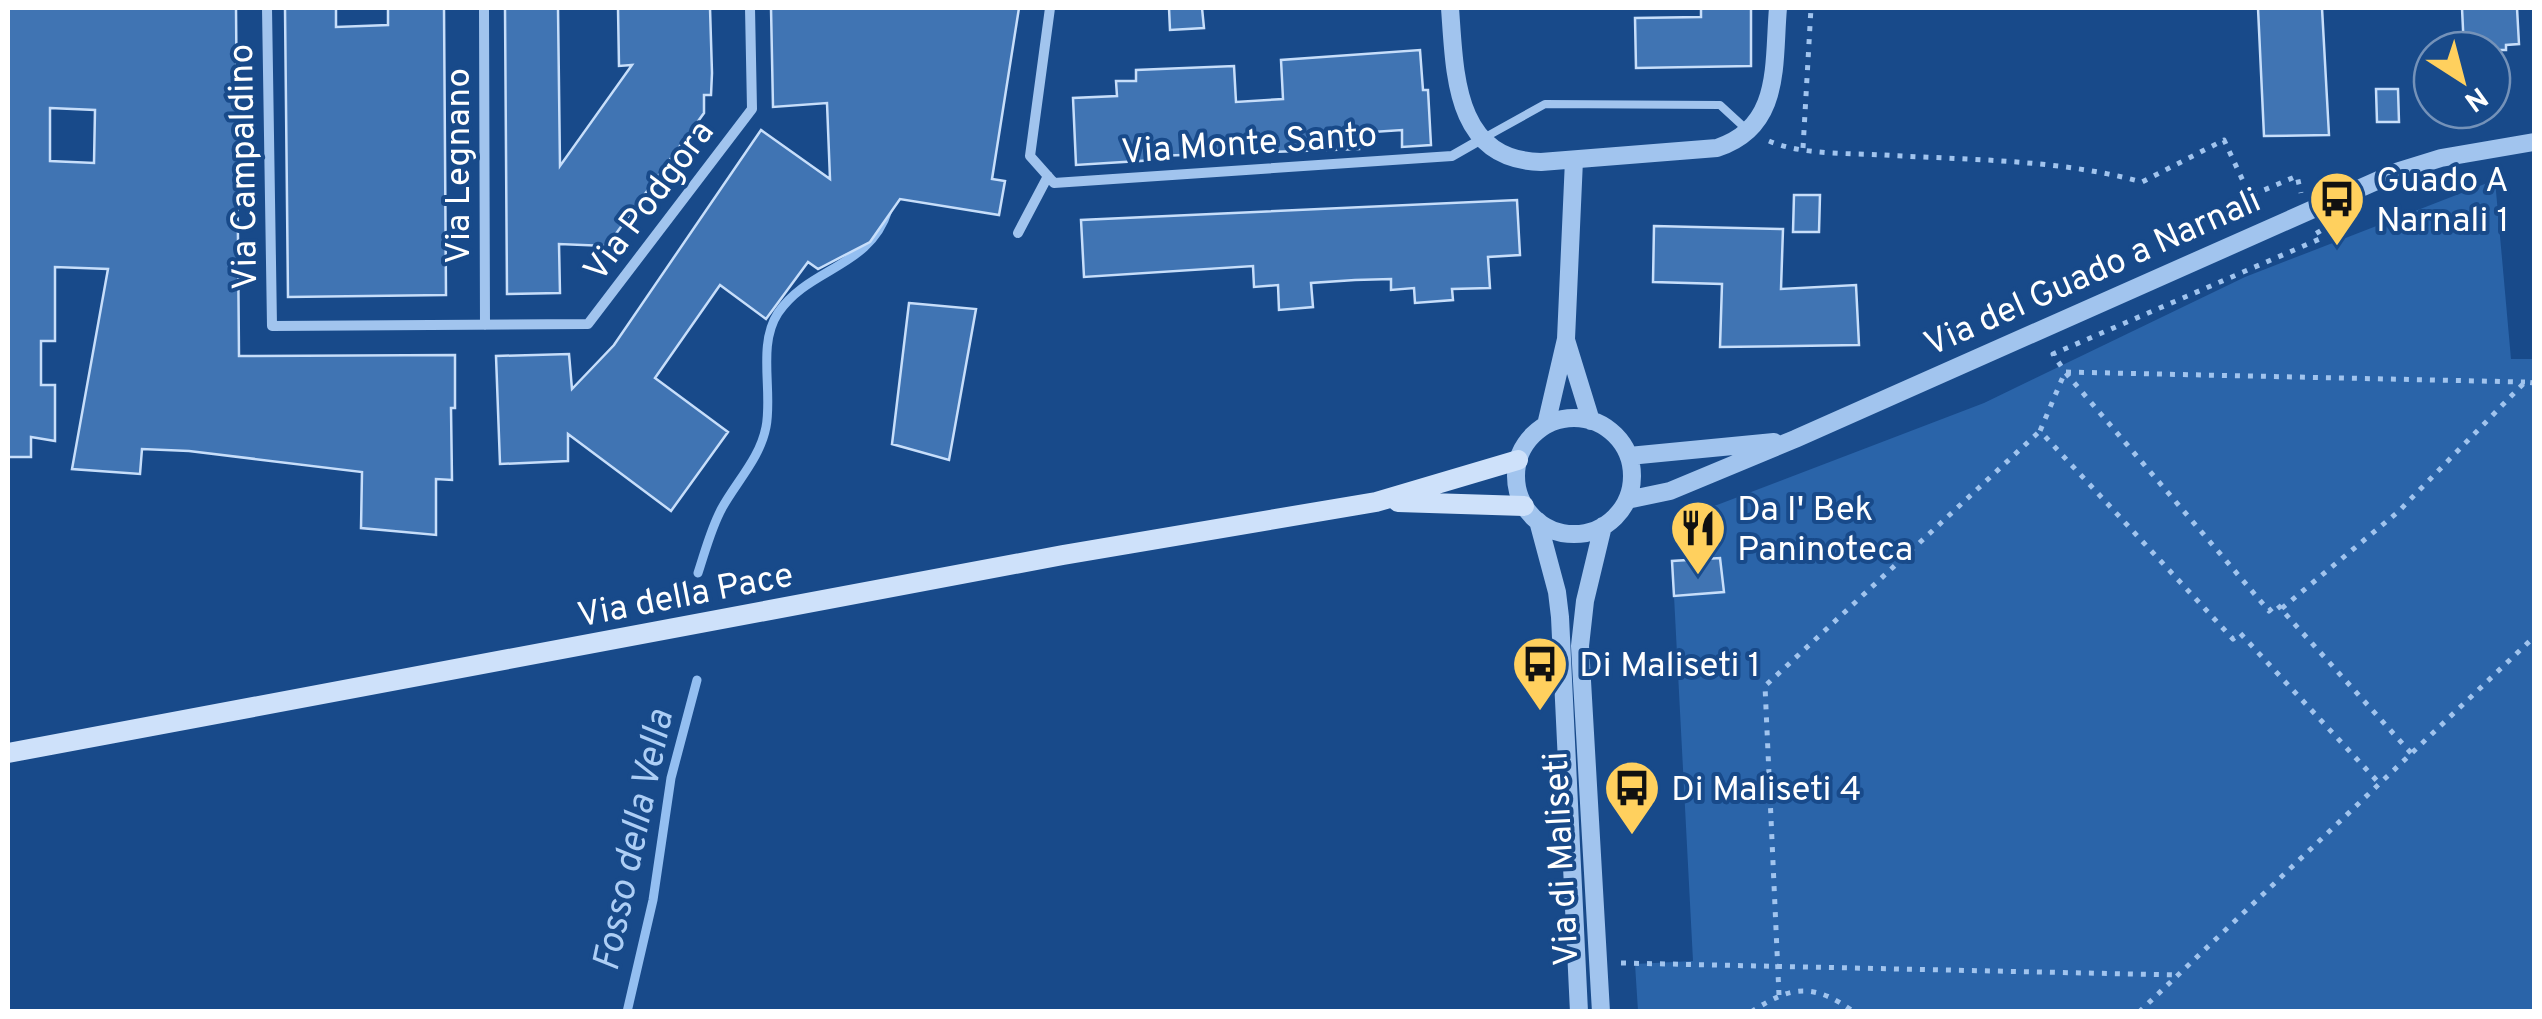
<svg xmlns="http://www.w3.org/2000/svg" width="2542" height="1019" font-family="Overpass,sans-serif">
  <style>
    .green { fill: #2a64a9 }
    .lines { fill: none; stroke-linecap: round; stroke-linejoin: round }
    .stream { stroke: #94bff1; stroke-width: 9 }
    .building { fill: #4074b3; stroke: #c7defa; stroke-width: 2.5; fill-rule: evenodd }
    .path { stroke: #a1c4ee; stroke-width: 5; stroke-dasharray: 5 8; stroke-linecap: butt }
    .service { stroke: #a1c4ee; stroke-width: 8 }
    .minor { stroke: #a1c4ee; stroke-width: 10 }
    .tertiary { stroke: #a1c4ee; stroke-width: 18 }
    .secondary { stroke: #cee1fa; stroke-width: 20 }
    .labels { text-anchor: middle; stroke-width: 8; stroke-linejoin: round; paint-order: stroke }
    .street-label { font-size: 35px; fill: #fff; stroke: #184a8a }
    .poi-label { font-size: 35px; fill: #fff; stroke: #184a8a; text-anchor: start }
    .water-label { font-size: 38px; font-style: italic; fill: #adcef5; stroke: #184a8a }
  </style>
  <rect width="100%" height="100%" fill="#184a8a"/>
  <path class="green" d="M 2495,180 L 2511,359 L 2534,359 L 2534,1011 L 1638,1011 L 1635,964 L 1693,961 L 1674,596 L 1724,592 L 1720,558 L 1685,561 L 1677,512 L 1717,505 L 1984,403 L 2245,277 Z"/>
  <g class="lines">
    <path class="stream" d="M 698,573 C 705,552 711,528 722,508 C 737,481 760,458 766,427 C 773,392 757,345 778,313 C 809,267 870,268 888,210
      M 627,1012 L 653,900 L 671,778 L 697,680"/>
  </g>
  <path class="building" d="M 8,8 L 236,8 L 239,356 L 455,355 L 455,408 L 451,408 L 452,480 L 436,479 L 436,535 L 361,528 L 362,472 L 189,451 L 142,449 L 140,474 L 72,469 L 108,269 L 55,267 L 55,341 L 41,341 L 41,385 L 55,385 L 55,441 L 31,437 L 31,457 L 8,457 ZM 50,108 L 95,110 L 94,163 L 50,161 Z
    M 285,8 L 336,8 L 336,27 L 388,25 L 388,8 L 444,8 L 446,295 L 288,297 Z
    M 505,8 L 558,8 L 560,166 L 632,65 L 619,66 L 618,8 L 710,8 L 712,73 L 711,95 L 704,95 L 704,113 L 607,246 L 559,244 L 560,293 L 507,294 Z
    M 771,8 L 1019,8 L 992,179 L 1005,181 L 999,215 L 900,199 L 870,242 L 818,269 L 808,262 L 766,319 L 720,285 L 655,378 L 728,432 L 671,511 L 568,434 L 568,461 L 500,464 L 496,356 L 569,354 L 572,389 L 614,345 L 761,130 L 830,179 L 827,103 L 773,107 Z
    M 1169,8 L 1202,8 L 1204,28 L 1170,30 Z
    M 1701,8 L 1751,8 L 1751,66 L 1636,68 L 1635,18 L 1701,17 Z
    M 2258,8 L 2322,8 L 2329,135 L 2264,136 Z
    M 2462,8 L 2517,8 L 2519,44 L 2506,45 L 2506,50 L 2464,50 Z
    M 1420,50 L 1423,90 L 1428,90 L 1431,145 L 1402,147 L 1402,130 L 1358,133 L 1359,149 L 1155,156 L 1155,160 L 1076,165 L 1073,98 L 1117,96 L 1116,81 L 1136,81 L 1136,70 L 1234,66 L 1236,102 L 1283,99 L 1281,60 Z
    M 2376,89 L 2398,89 L 2399,122 L 2377,122 Z
    M 1794,195 L 1820,195 L 1819,232 L 1793,232 Z
    M 1517,200 L 1520,255 L 1488,257 L 1490,288 L 1452,289 L 1453,300 L 1415,303 L 1414,288 L 1391,290 L 1391,279 L 1355,280 L 1311,283 L 1313,307 L 1279,310 L 1278,285 L 1254,287 L 1253,266 L 1084,277 L 1081,220 Z
    M 1654,226 L 1783,229 L 1781,289 L 1856,285 L 1859,345 L 1720,347 L 1722,284 L 1653,282 Z
    M 909,303 L 976,309 L 949,460 L 892,444 Z
    M 1720,558 L 1724,592 L 1674,596 L 1672,561 Z"/>
  <g class="lines">
    <path class="path" d="M 1769,141 C 1802,155 1847,153 1883,155 C 1969,160 2058,159 2142,182 L 2224,140 L 2250,196 L 2297,176 L 2301,193
      M 1803,148 L 1811,8
      M 2317,230 L 2322,238 L 2053,354 L 2065,372 L 2525,382
      M 2281,609 L 2277,604 L 2269,611 L 2065,372 L 2040,431 L 2233,639 L 2240,633 L 2379,783
      M 2411,753 L 2281,609 L 2398,512 L 2525,382 L 2534,383
      M 1621,963 L 2178,975
      M 1779,995 L 1765,686 L 2040,431
      M 1751,1012 C 1792,985 1814,983 1854,1012
      M 2139,1012 L 2534,637"/>
    <path class="service" d="M 1482,139 L 1545,104 L 1720,105 L 1745,128"/>
    <path class="minor" d="M 267,8 L 272,326 L 588,324 L 752,109 L 750,8
      M 484,8 L 485,325
      M 1050,8 L 1030,156 L 1054,183 L 1452,156 L 1480,140
      M 1018,233 L 1048,176"/>
    <path class="tertiary" d="M 1450,8 C 1455,74 1454,160 1541,162 L 1717,148 C 1782,127 1773,64 1778,8
      M 1566,340 L 1591,421
      M1516 476a58 58 0 1 1 116 0a58 58 0 1 1-116 0Z
      M 1546,425 L 1566,339 L 1574,160
      M 1629,456 L 1774,442
      M 1627,500 L 1670,491 L 1795,439 L 2399,171 L 2441,158 L 2534,142
      M 1538,521 L 1557,592 L 1560,617 L 1579,1012
      M 1601,1012 L 1580,646 L 1585,601 L 1603,526"/>
    <path class="secondary" d="M 1398,502 L 1524,506
      M 8,753 L 1063,555 L 1376,502 L 1518,460"/>
  </g>
  <defs>
    <g id="bus-pin" transform="scale(2.875)"><path d="M0 17L-7.5 6A9.5 9.5 0 1 1 7.5 6Z" fill="#ffd05e" stroke="#184a8a"/><path d="M-5-6H5V4H4V6H2V4H-2V6H-4V4H-5ZM-3.5-4V0h7V-4ZM-3.5 1.2v1.5H-2V1.2ZM2 1.2v1.5H3.5V1.2Z" fill="#111"/></g>
    <g id="restaurant-pin" transform="scale(2.875)"><path d="M0 17L-7.5 6A9.5 9.5 0 1 1 7.5 6Z" fill="#ffd05e" stroke="#184a8a"/><path d="M-5-6h1v4h1v-4h1v4h1v-4h1v5L-1.5 .5V6h-2V.5L-5-1ZM5-6V6H3V1.5H1.5Q1.5-4 5-6Z" fill="#111"/></g>
  </defs>
  <g fill-rule="evenodd">
    <use href="#bus-pin" x="2337" y="199"/>
    <use href="#restaurant-pin" x="1698" y="528"/>
    <use href="#bus-pin" x="1540" y="664"/>
    <use href="#bus-pin" x="1632" y="788"/>
  </g>
  <g class="labels">
    <g class="street-label">
      <text transform="translate(1249 142) rotate(-4)" y="12">Via Monte Santo</text>
      <text transform="translate(457 166) rotate(-90)" y="12">Via Legnano</text>
      <text transform="translate(242 167) rotate(-91)" y="12">Via Campaldino</text>
      <text transform="translate(648 200) rotate(-53)" y="12">Via Podgora</text>
      <text transform="translate(2092 271) rotate(-24)" y="12">Via del Guado a Narnali</text>
      <text transform="translate(685 594) rotate(-11)" y="12">Via della Pace</text>
      <text transform="translate(1560 859) rotate(-93)" y="12">Via di Maliseti</text>
    </g>
    <g class="poi-label">
      <text x="2376" y="191">Guado A<tspan x="2376" dy="40">Narnali 1</tspan></text>
      <text x="1737" y="520">Da I' Bek<tspan x="1737" dy="40">Paninoteca</tspan></text>
      <text x="1579" y="676">Di Maliseti 1</text>
      <text x="1671" y="800">Di Maliseti 4</text>
    </g>
    <g class="water-label">
      <text transform="translate(632 840) rotate(-78)" y="13">Fosso della Vella</text>
    </g>
  </g>
  <rect width="2542" height="1019" fill="none" stroke="#ffffff" stroke-width="20"/>
  <g transform="translate(2462 80) rotate(144)"><circle r="48" fill="#184a8a" stroke="#7492b9" stroke-width="2.5"/>
  <path d="M0-8L18 38L0 25L-18 38Z" fill="#ffd05e"/>
  <text y="-15" font-size="28" font-weight="bold" text-anchor="middle" fill="#ffffff">N</text>
  </g>
</svg>
